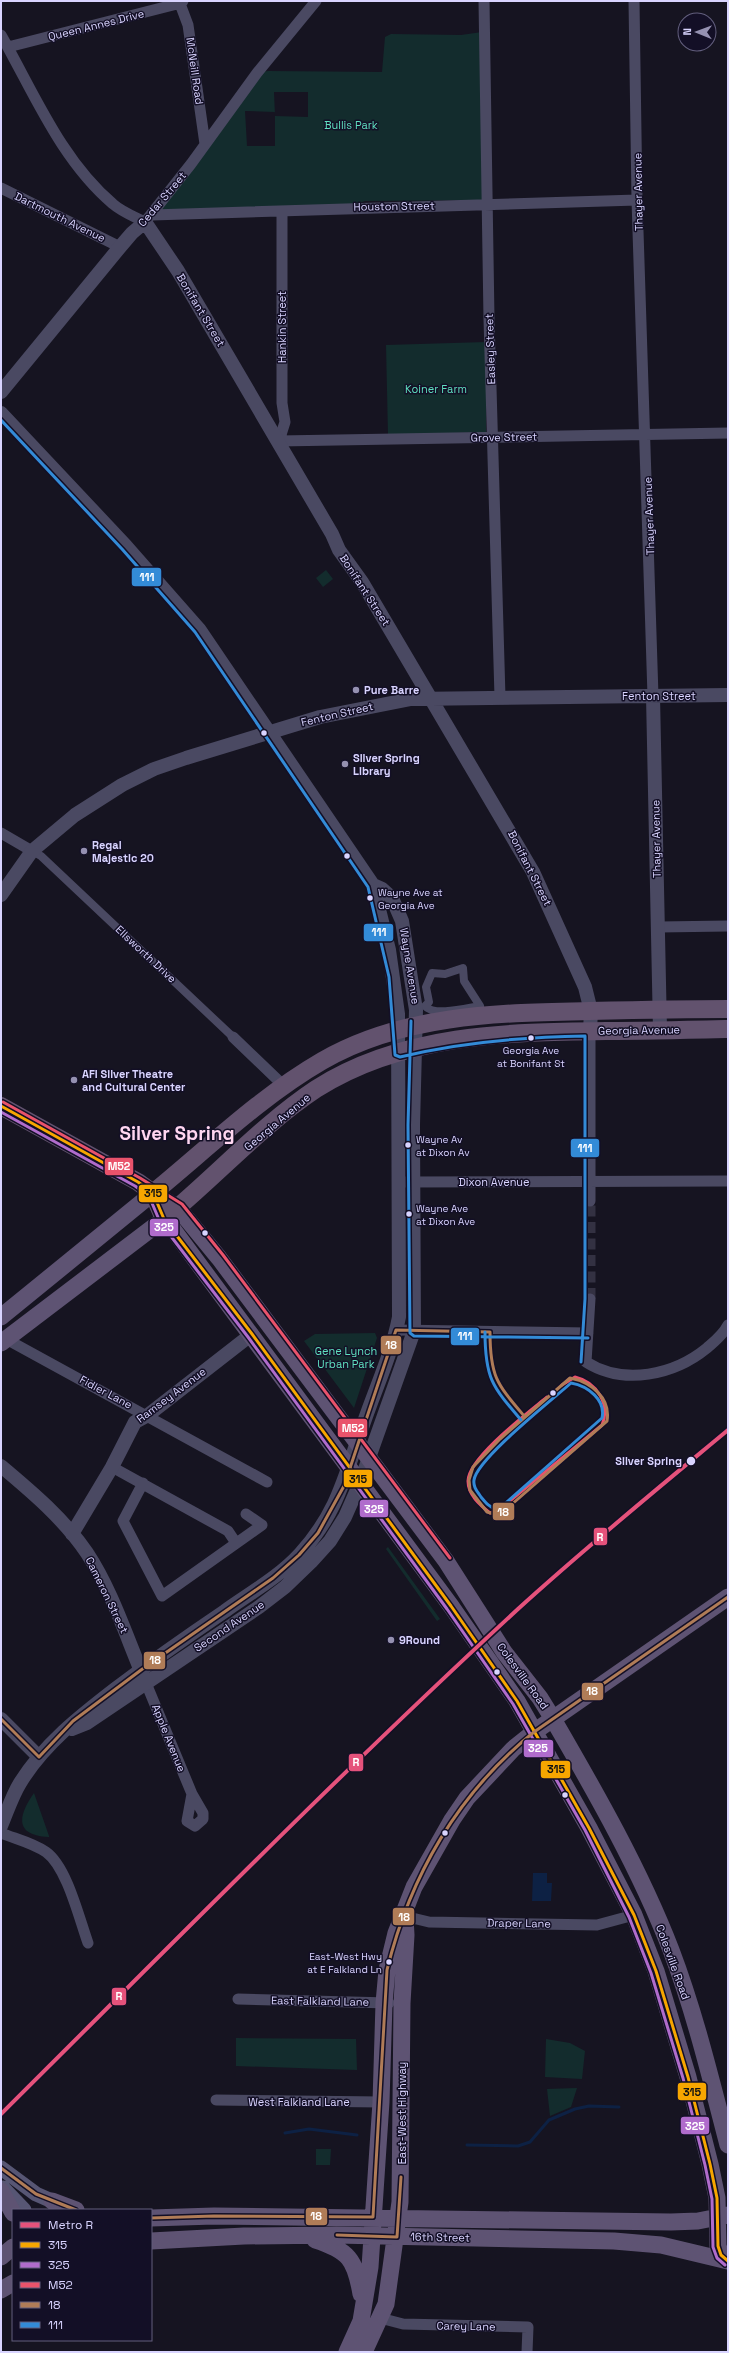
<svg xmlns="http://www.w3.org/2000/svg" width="729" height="2353" font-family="'Space Grotesk',sans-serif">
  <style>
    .green { fill: #132c2d; fill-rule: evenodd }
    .water { fill: #0d2144 }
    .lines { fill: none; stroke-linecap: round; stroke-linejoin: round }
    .stream { stroke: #0d2144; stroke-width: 3 }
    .minor-tunnel { stroke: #333142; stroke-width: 11; stroke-dasharray: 11 5.5; stroke-linecap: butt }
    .pedestrian { stroke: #4a4962; stroke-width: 8 }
    .minor { stroke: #4a4962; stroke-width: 11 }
    .tertiary { stroke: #4a4962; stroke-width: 14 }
    .secondary { stroke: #575674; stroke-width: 15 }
    .primary { stroke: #5e5373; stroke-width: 17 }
    .trunk { stroke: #62526e; stroke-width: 18 }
    .bus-1-casing { stroke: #130f26; stroke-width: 6 }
    .bus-2-casing { stroke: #130f26; stroke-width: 6 }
    .bus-3-casing { stroke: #130f26; stroke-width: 6 }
    .bus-4-casing { stroke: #130f26; stroke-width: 6 }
    .bus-5-casing { stroke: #130f26; stroke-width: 6 }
    .bus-1 { stroke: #f7a600; stroke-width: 3 }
    .bus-2 { stroke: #b06ccc; stroke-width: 3 }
    .bus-3 { stroke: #e9536b; stroke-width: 3 }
    .bus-4 { stroke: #b07c57; stroke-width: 3 }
    .bus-5 { stroke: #338bd7; stroke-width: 3 }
    .metro-1-casing { stroke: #130f26; stroke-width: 7 }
    .metro-1 { stroke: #e5527b; stroke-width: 4 }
    .poi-dot { fill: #9591b1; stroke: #130f26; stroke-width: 1.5 }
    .bus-dot { fill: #d9d4ff; stroke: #130f26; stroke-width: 1.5 }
    .labels { text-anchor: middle; stroke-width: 3; stroke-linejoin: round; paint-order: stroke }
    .bus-label { font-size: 10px; fill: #d9d4ff; stroke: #130f26; text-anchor: start }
    .street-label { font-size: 11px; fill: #d9d4ff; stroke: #130f26 }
    .park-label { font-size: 11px; fill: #5fe0c0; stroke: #130f26 }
    .poi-label { font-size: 11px; font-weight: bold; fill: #d9d4ff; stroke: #130f26; text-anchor: start }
    .stop-label { font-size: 11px; font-weight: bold; fill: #d9d4ff; stroke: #130f26; text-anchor: end }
    .town-label { font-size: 19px; font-weight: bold; fill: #ffd6f0; stroke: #130f26 }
    .line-badge { stroke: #130f26; stroke-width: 1.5 }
    .badge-label { font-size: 11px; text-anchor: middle; font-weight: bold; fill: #fff }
    .pale-badge-label { font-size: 11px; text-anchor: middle; font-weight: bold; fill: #111 }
  </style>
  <rect width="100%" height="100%" fill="#161421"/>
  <path class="green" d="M 482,32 L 483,200 L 365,201 L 354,205 L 152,215 L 257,73 L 268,71 L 382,72 L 385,37 L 391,34 L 461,35 ZM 274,92 L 308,92 L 308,117 L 275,116 ZM 245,111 L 275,112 L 275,146 L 247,146 Z
    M 486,342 L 486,432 L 388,435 L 386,345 Z
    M 326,570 L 333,579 L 323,587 L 316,578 Z
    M 375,1333 L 377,1338 L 354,1408 L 304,1341 L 315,1334 Z
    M 388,1547 L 440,1619 L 437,1621 L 386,1549 Z
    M 34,1793 L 49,1836 L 49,1837 C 14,1835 18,1816 34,1793 Z
    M 236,2038 L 356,2039 L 357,2070 L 236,2066 Z
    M 546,2039 L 570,2043 L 585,2051 L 582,2079 L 545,2077 Z
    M 577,2088 L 571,2107 L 550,2116 L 547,2089 Z
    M 316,2149 L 331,2149 L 330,2165 L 316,2165 Z"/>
  <path class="water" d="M 533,1873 L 547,1873 L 547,1883 L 552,1883 L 551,1901 L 532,1901 Z"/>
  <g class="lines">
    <path class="stream" d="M 285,2133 L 309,2129 L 357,2135
      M 467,2145 L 518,2146 L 530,2142 L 549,2120 L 575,2109 L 589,2106 L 619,2107"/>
    <path class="minor-tunnel" d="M 590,1299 L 590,1201"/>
    <path class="pedestrian" d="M 32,851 L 41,856 L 233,1037
      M 463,968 L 464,981 L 480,1006 C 467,1008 434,1017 425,1006 L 429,1002 L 426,987 L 432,973 L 445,974 Z"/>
    <path class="minor" d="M 179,1 L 188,25 L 205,144
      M 484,1 L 489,319 L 500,697
      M 634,1 L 637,200 L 653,696
      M 1,35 C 34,93 61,160 113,204 C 122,212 135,217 145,222 L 191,164 L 257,73 L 316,1
      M 8,47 L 181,3 L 183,1
      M 1,188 L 120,247
      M 282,211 L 282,403 L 285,422 L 279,441 L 728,433
      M 152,215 L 637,200
      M 1,833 L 32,851
      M 659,927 L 728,926
      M 590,1031 L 590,1201
      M 233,1037 L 283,1085
      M 405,1182 L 728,1181
      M 590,1299 L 586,1362 C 624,1386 674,1375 707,1348 C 715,1341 723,1335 728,1325
      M 396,1330 L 588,1333
      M 6,1339 L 267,1482
      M 112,1467 L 228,1531 L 236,1543
      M 143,1483 L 123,1521 L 162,1596 L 262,1525 L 246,1514
      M 146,1683 L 192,1794 L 203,1813 L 203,1819 L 195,1826 L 187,1821 L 192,1794
      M 1,1833 C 16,1839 33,1843 46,1852 C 67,1867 79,1918 88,1943
      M 404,1916 L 429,1922 L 597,1925 L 634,1915
      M 238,1999 L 389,2003
      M 216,2100 L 381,2102
      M 380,2318 L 403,2324 L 528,2327 L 527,2352"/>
    <path class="tertiary" d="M 1,392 L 120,247 L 132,233 L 145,222 L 178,271 L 332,534 L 339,550 L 362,582 L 533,872 L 585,987 L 591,1011 L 590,1031
      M 1,413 L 126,546 L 199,629 L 373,885 L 389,950 L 398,1014 L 399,1317 C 392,1353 376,1387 364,1422 C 345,1474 339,1511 300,1554 C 279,1577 250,1593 225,1611 C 188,1636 151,1662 115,1689 C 80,1716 44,1744 20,1783 C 12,1796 7,1812 1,1826
      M 653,696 L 660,1030
      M 1,895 L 32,851 L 75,815 L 122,785 L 154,769 L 186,758 L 320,717 L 411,699 L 728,695
      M 1,1466 C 32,1492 64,1519 87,1553 C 112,1591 126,1636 144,1678
      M 72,1534 L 112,1467 L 135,1422 L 148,1415 L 252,1334
      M 1,1719 L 39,1757
      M 72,1729 L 87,1723 L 259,1607 L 285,1587 L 311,1562 L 330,1541 L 345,1517 L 360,1483 L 414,1331 L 413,1125 L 416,1010 L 402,921 L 392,898 L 382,889 L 373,885"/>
    <path class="secondary" d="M 1,2168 L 36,2194 L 52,2201 L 59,2209
      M 3,2188 L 24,2210"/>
    <path class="primary" d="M 1,1317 L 153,1193 L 178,1208 L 219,1258 L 446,1561 L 504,1652 L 540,1698 L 553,1719 C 596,1793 640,1870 671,1950 C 695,2013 711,2080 728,2145
      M 1,1343 L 164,1219 L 169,1224 L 451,1606 L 517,1701 L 589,1828 L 634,1915 L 656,1971 L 688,2077 L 710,2164 L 717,2198 L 718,2246 L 721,2255 L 727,2261
      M 1,2191 L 13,2213
      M 52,2201 L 76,2210
      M 151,2218 L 214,2216 L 671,2222 L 698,2221 L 728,2215
      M 315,2240 C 349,2251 355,2259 361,2294
      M 151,2241 L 244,2236 L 336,2235 L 614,2241 L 661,2245 L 728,2261
      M 1,2257 L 13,2247
      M 1,2290 L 13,2283
      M 347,2352 L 361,2321 L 370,2267 L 381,2102 L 384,2003 L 387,1970 L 396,1933 L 414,1887 L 452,1820 L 467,1798 L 513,1749 L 534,1732 L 728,1597
      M 364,2352 L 386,2304 L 400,2202 L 402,2003 L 406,1935 L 405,1918"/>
    <path class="trunk" d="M 1,1106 L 138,1182 L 153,1193 L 164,1219 C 214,1178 263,1124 316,1089 C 402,1034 507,1032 606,1031 C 647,1031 687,1030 728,1029
      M 153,1193 C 208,1148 260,1097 322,1061 C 403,1014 498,1013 589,1011 C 635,1010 682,1009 728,1009"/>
    <g class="bus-1-casing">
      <path id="bus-1" d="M 1,1106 L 138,1182 L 153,1193 L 164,1219 L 252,1334 L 451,1606 L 517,1701 L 589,1828 L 634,1915 L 656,1971 L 688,2077 L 710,2164 L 717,2198 L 718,2246 L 721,2255 L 728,2261"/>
    </g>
    <g class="bus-2-casing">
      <path id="bus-2" d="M 1,1112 L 135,1186 L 149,1196 L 160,1222 L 248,1337 L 447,1609 L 513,1704 L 585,1830 L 629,1917 L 651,1973 L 683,2078 L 705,2165 L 712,2199 L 713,2247 L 717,2258 L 725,2265"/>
    </g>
    <g class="bus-3-casing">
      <path id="bus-3" d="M 3,1102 L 140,1178 L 182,1204 L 223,1255 L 450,1558
        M 547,1397 C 529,1412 468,1458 468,1481 C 468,1495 480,1505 490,1513 L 499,1510 L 602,1425 C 611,1404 596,1382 575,1377 L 562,1385"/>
    </g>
    <g class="bus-4-casing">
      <path id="bus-4" d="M 570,1378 C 591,1382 611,1398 607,1421 L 503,1512 L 498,1515 L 487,1512 L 470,1490 L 469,1480 L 473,1467 L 500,1439 Z
        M 1,1719 L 39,1757 L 73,1721 L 141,1670 L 273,1578 L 299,1555 L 318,1533 L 344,1486 L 396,1330 L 490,1332 C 490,1377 497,1384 525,1417
        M 1,2168 L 36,2194 L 76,2210
        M 151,2218 L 214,2216 L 373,2217 L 387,1970 C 410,1876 458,1793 534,1732 L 728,1597
        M 337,2235 L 397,2237 L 401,2177"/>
    </g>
    <g class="bus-5-casing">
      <path id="bus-5" d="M 1,420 L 122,549 L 195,632 L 368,887 L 389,977 L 395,1055 L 400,1057 C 461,1042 522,1037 585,1036 L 585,1299 L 581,1362
        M 411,1021 L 408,1125 L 410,1333 L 414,1336 L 588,1338
        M 485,1332 C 485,1378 492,1386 521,1420
        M 571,1383 C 588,1386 606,1400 602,1418 L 500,1508 L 497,1510 C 489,1507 486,1503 481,1497 C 477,1491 473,1487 474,1480 C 477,1459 552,1400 571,1383 Z"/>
    </g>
    <use href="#bus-1" class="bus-1"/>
    <use href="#bus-2" class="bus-2"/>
    <use href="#bus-3" class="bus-3"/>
    <use href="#bus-4" class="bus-4"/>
    <use href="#bus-5" class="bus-5"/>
    <g class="metro-1-casing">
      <path id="metro-1" d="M 1,2114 C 172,1944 341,1772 518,1609 C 586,1547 657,1489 728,1430"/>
    </g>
    <use href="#metro-1" class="metro-1"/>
  </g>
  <g class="poi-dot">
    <circle cx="356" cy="690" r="4"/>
    <circle cx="345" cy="764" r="4"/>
    <circle cx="84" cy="851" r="4"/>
    <circle cx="74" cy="1080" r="4"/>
    <circle cx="391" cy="1640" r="4"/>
  </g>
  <g class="bus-dot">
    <circle cx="264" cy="733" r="3.5"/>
    <circle cx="347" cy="856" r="3.5"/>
    <circle cx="370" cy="898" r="3.5"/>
    <circle cx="531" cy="1038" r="3.5"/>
    <circle cx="408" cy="1145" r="3.5"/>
    <circle cx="409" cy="1214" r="3.5"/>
    <circle cx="205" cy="1233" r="3.5"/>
    <circle cx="553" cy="1393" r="3.5"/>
    <circle cx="691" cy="1461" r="5"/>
    <circle cx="497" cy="1672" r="3.5"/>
    <circle cx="565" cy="1795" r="3.5"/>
    <circle cx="445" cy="1833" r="3.5"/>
    <circle cx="389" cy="1962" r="3.5"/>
  </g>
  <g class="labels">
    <g class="bus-label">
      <text x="378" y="896">Wayne Ave at<tspan x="378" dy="13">Georgia Ave</tspan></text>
      <text x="531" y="1054" text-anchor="middle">Georgia Ave<tspan x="531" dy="13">at Bonifant St</tspan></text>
      <text x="416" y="1143">Wayne Av<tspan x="416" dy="13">at Dixon Av</tspan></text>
      <text x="416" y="1212">Wayne Ave<tspan x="416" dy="13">at Dixon Ave</tspan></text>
      <text x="382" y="1960" text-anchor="end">East-West Hwy<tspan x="382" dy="13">at E Falkland Ln</tspan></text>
    </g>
    <g class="street-label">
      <text transform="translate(96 25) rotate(-14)" y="4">Queen Annes Drive</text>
      <text transform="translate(195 71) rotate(82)" y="4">McNeill Road</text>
      <text transform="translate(638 192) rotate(-91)" y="4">Thayer Avenue</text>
      <text transform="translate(162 199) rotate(-50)" y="4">Cedar Street</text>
      <text transform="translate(394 206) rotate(-1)" y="4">Houston Street</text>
      <text transform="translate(60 217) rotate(26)" y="4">Dartmouth Avenue</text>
      <text transform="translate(201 310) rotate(59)" y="4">Bonifant Street</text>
      <text transform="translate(282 327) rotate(-90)" y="4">Hankin Street</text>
      <text transform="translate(490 349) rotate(-92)" y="4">Easley Street</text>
      <text transform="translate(504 437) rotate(-1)" y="4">Grove Street</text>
      <text transform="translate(649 516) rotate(-92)" y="4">Thayer Avenue</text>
      <text transform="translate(365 590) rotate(57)" y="4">Bonifant Street</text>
      <text x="659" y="700">Fenton Street</text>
      <text transform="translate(337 714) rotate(-13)" y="4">Fenton Street</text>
      <text transform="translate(656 839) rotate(-91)" y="4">Thayer Avenue</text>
      <text transform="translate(530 868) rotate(63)" y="4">Bonifant Street</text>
      <text transform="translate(146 954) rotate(43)" y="4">Ellsworth Drive</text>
      <text transform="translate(410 966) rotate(81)" y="4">Wayne Avenue</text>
      <text transform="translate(639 1030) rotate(-1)" y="4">Georgia Avenue</text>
      <text transform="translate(277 1122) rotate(-40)" y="4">Georgia Avenue</text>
      <text x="494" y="1186">Dixon Avenue</text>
      <text transform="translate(106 1392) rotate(28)" y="4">Fidler Lane</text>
      <text transform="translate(171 1395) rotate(-37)" y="4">Ramsey Avenue</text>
      <text transform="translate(107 1595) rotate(64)" y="4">Cameron Street</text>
      <text transform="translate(229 1626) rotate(-34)" y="4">Second Avenue</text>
      <text transform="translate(523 1676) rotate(54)" y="4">Colesville Road</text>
      <text transform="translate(169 1738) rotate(68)" y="4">Apple Avenue</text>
      <text transform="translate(519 1923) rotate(1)" y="4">Draper Lane</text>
      <text transform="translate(673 1962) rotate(70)" y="4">Colesville Road</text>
      <text transform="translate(320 2001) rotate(1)" y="4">East Falkland Lane</text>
      <text x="299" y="2106">West Falkland Lane</text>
      <text transform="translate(402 2113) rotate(-90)" y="4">East-West Highway</text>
      <text transform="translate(440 2237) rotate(1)" y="4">16th Street</text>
      <text transform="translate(466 2326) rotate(1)" y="4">Carey Lane</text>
    </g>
    <g class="park-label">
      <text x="351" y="129">Bullis Park</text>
      <text x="436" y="393">Koiner Farm</text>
      <text x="346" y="1355">Gene Lynch<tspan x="346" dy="13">Urban Park</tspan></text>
    </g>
    <g class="poi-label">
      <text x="364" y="694">Pure Barre</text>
      <text x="353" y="762">Silver Spring<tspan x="353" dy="13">Library</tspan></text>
      <text x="92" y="849">Regal<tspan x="92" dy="13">Majestic 20</tspan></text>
      <text x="82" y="1078">AFI Silver Theatre<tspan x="82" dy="13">and Cultural Center</tspan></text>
      <text x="399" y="1644">9Round</text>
    </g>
    <g class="stop-label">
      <text x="682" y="1465">Silver Spring</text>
    </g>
    <g class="town-label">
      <text x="177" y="1140">Silver Spring</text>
    </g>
  </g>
  <g class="line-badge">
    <rect x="131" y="567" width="31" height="20" rx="4" fill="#338bd7"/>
    <rect x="363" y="923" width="31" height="19" rx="4" fill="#338bd7"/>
    <rect x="570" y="1138" width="30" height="20" rx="4" fill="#338bd7"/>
    <rect x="104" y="1157" width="30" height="19" rx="4" fill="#e9536b"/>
    <rect x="138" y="1184" width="30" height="19" rx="4" fill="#f7a600"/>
    <rect x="149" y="1218" width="30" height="19" rx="4" fill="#b06ccc"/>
    <rect x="450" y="1327" width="30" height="19" rx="4" fill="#338bd7"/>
    <rect x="380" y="1335" width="22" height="20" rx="4" fill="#b07c57"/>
    <rect x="337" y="1418" width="31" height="20" rx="4" fill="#e9536b"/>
    <rect x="343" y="1469" width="30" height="19" rx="4" fill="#f7a600"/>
    <rect x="359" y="1499" width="30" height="19" rx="4" fill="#b06ccc"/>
    <rect x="492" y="1502" width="23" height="19" rx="4" fill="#b07c57"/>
    <rect x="593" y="1527" width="15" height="19" rx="4" fill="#e5527b"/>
    <rect x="143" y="1651" width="23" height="19" rx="4" fill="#b07c57"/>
    <rect x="581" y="1682" width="23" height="19" rx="4" fill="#b07c57"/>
    <rect x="523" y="1739" width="31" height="19" rx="4" fill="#b06ccc"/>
    <rect x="348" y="1753" width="16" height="19" rx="4" fill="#e5527b"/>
    <rect x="540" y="1760" width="31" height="19" rx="4" fill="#f7a600"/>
    <rect x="392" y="1907" width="23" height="19" rx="4" fill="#b07c57"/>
    <rect x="111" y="1987" width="16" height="19" rx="4" fill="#e5527b"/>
    <rect x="677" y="2082" width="30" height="19" rx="4" fill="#f7a600"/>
    <rect x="680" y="2116" width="30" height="19" rx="4" fill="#b06ccc"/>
    <rect x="305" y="2207" width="23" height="19" rx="4" fill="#b07c57"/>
  </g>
  <g class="badge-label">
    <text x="147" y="581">111</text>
    <text x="379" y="936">111</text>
    <text x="585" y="1152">111</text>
    <text x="119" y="1170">M52</text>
    <text x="164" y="1231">325</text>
    <text x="465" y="1340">111</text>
    <text x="391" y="1349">18</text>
    <text x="353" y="1432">M52</text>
    <text x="374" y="1513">325</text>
    <text x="503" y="1516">18</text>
    <text x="600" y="1541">R</text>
    <text x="155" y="1664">18</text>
    <text x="592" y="1695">18</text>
    <text x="538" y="1752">325</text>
    <text x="356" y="1766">R</text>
    <text x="404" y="1921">18</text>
    <text x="119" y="2000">R</text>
    <text x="695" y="2130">325</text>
    <text x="316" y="2220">18</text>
  </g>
  <g class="pale-badge-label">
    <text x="153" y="1197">315</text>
    <text x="358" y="1483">315</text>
    <text x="556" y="1773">315</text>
    <text x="692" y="2096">315</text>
  </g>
  <rect width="729" height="2353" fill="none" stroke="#d9d4ff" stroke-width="4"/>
  <rect x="12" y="2209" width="140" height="132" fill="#130f26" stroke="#625e7d"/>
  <rect x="20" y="2222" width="20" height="6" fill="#e5527b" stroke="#625e7d"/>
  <text x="48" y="2229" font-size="12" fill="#d9d4ff">Metro R</text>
  <rect x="20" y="2242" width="20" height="6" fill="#f7a600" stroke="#625e7d"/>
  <text x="48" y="2249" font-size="12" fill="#d9d4ff">315</text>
  <rect x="20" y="2262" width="20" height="6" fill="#b06ccc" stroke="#625e7d"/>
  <text x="48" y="2269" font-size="12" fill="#d9d4ff">325</text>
  <rect x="20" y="2282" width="20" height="6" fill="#e9536b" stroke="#625e7d"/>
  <text x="48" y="2289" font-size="12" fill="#d9d4ff">M52</text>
  <rect x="20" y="2302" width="20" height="6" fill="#b07c57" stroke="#625e7d"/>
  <text x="48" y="2309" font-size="12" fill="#d9d4ff">18</text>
  <rect x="20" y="2322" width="20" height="6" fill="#338bd7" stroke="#625e7d"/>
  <text x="48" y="2329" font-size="12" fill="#d9d4ff">111</text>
  <g transform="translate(697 32) rotate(271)"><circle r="19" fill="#130f26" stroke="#625e7d"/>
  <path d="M0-3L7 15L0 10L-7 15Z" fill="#9591b1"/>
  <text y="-6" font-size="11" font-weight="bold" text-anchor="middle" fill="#d9d4ff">N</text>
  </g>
</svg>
